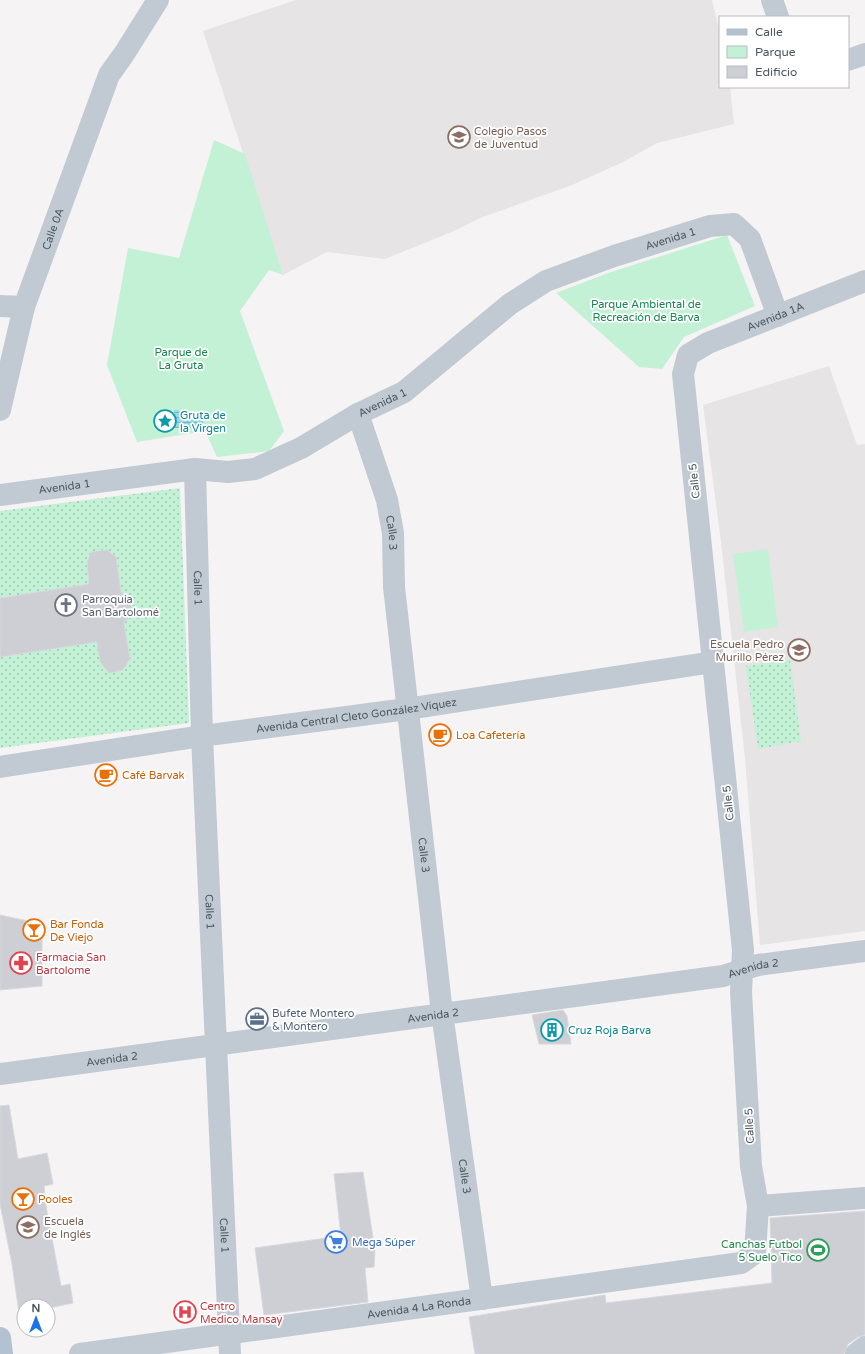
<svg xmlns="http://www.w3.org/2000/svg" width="865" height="1354" font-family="'Varela Round',sans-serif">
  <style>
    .education { fill: #e6e4e5 }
    .green { fill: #c3f1d5 }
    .garden { fill: url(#garden-dots) }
    .water { fill: url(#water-rules) }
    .building { fill: #cdcfd5; stroke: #d7d9de }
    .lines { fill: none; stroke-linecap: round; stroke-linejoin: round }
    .minor { stroke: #c1cad2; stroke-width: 22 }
    .major { stroke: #b3c2d1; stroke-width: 22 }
    .labels { text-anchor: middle; stroke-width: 3.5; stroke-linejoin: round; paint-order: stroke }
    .education-label { font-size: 11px; fill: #785e54; stroke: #fff; text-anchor: start }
    .street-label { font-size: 11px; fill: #4a5661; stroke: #fff }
    .park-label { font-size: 11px; fill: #17864f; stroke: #fff }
    .culture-label { font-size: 11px; fill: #0d838f; stroke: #fff; text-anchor: start }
    .worship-label { font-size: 11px; fill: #5b616d; stroke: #fff; text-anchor: start }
    .food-label { font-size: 11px; fill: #c56008; stroke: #fff; text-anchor: start }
    .health-label { font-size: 11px; fill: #be3a42; stroke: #fff; text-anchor: start }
    .service-label { font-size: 11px; fill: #4e5e75; stroke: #fff; text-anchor: start }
    .shop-label { font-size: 11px; fill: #366cbe; stroke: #fff; text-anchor: start }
    .leisure-label { font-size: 11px; fill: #27864d; stroke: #fff; text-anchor: end }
  </style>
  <defs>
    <pattern id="garden-dots" width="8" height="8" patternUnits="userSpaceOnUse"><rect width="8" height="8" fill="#c3f1d5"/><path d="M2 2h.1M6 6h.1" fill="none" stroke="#a0c6b0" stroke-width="1.8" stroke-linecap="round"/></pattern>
    <pattern id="water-rules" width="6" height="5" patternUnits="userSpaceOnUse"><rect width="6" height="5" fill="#90daee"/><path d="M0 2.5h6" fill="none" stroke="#78b4c4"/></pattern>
  </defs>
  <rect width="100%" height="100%" fill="#f5f3f3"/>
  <path class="education" d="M 296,0 L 712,0 L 720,33 L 720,87 L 730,87 L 734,124 L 657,143 L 623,162 L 572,185 L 480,218 L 454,231 L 385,259 L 327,252 L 283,275 L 203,31 Z
    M 829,366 L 857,445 L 865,444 L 865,931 L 760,945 L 745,758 L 721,542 L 703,405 Z"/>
  <path class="green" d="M 214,140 L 245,154 L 283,275 L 269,270 L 240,311 L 284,431 L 269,451 L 217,457 L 205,431 L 137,442 L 107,365 L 128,248 L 179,258 Z
    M 727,235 L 755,306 L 684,337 L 662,369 L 639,367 L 556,293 L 608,273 Z
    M 768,549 L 778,627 L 744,632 L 733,554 Z"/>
  <path class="garden" d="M 180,488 L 189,723 L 0,748 L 0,657 L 97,642 L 100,662 L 109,672 L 130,659 L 124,623 L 133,613 L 129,597 L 121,592 L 116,557 L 107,550 L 91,552 L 87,562 L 89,584 L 0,598 L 0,511 Z
    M 790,659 L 801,741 L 758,749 L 746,666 Z"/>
  <path class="water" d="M 174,410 L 194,412 L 203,421 L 202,427 L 175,428 Z"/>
  <path class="building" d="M 107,550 L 116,557 L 121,592 L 129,597 L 133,613 L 124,623 L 130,659 L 123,670 L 109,673 L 100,662 L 97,642 L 0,657 L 0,598 L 89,584 L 87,562 L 91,552 Z
    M 0,915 L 42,924 L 42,986 L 0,990 Z
    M 563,1010 L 567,1016 L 571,1044 L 539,1044 L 532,1015 Z
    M 9,1105 L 18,1159 L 47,1153 L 53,1184 L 44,1186 L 47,1212 L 61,1286 L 70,1284 L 73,1303 L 49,1308 L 50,1315 L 48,1316 L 48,1306 L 24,1306 L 24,1319 L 20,1320 L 12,1264 L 0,1204 L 0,1106 Z
    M 363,1172 L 375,1251 L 374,1267 L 365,1268 L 368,1302 L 264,1315 L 255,1248 L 341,1236 L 334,1174 Z
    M 865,1211 L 865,1335 L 858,1337 L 848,1344 L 844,1354 L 475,1354 L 469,1317 L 605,1295 L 606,1303 L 772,1283 L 770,1218 Z"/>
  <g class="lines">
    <g class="minor">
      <path d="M 772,0 L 778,17"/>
      <path d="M 848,60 L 865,54"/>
      <path d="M 0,306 L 24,307"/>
      <path id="s1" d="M 0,410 L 24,307 L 109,75 L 124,54 L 158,0"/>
      <path id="s2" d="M 358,414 L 387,500 L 393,533 L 394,587 L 442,1013 L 482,1299"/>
      <path id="s3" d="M 195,469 L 202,736 L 230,1354"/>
      <path id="s4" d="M 0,495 L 195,469 L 228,472 L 255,469 L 301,448 L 358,414 L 404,392 L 510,304 L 546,281 L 614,256 L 710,226 L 734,224 L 750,239 L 778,316"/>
      <path id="s5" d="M 0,767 L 202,736 L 407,709 L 713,662"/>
      <path id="s6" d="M 0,1074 L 723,976 L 758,965 L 865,951"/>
      <path d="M 758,1206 L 865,1198"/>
      <path id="s7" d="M 80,1354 L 741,1263 L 755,1253 L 758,1206 L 751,1166 L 741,992 L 743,950 L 683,374 L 688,355 L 708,343 L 865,281"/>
      <path d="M 856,1354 L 865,1347"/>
    </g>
    <path class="major" d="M 0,1338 L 2,1354"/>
  </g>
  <defs>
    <g id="university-ring" transform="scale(1.15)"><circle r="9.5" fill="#fff" stroke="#8d6e63" stroke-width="1.5"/><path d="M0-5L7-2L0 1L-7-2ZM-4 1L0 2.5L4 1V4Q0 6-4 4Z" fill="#8d6e63"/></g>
    <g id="sight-ring" transform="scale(1.15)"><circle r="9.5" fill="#fff" stroke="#0f9aa8" stroke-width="1.5"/><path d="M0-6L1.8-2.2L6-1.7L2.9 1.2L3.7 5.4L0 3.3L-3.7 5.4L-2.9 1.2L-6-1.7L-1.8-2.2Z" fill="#0f9aa8"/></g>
    <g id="church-ring" transform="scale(1.15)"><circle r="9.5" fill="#fff" stroke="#6b7280" stroke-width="1.5"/><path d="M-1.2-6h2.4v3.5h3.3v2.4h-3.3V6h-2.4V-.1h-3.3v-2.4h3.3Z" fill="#6b7280"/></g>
    <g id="school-ring" transform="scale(1.15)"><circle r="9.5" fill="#fff" stroke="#8d6e63" stroke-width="1.5"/><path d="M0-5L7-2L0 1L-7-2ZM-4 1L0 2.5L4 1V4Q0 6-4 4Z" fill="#8d6e63"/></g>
    <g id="cafe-ring" transform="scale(1.15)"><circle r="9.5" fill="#fff" stroke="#e8710a" stroke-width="1.5"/><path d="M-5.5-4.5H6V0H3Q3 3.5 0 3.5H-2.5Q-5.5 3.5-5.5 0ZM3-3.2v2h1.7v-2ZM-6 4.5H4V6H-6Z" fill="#e8710a"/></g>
    <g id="bar-ring" transform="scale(1.15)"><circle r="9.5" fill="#fff" stroke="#e8710a" stroke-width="1.5"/><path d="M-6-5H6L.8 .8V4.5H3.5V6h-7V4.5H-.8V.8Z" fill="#e8710a"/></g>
    <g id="pharmacy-ring" transform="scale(1.15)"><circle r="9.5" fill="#fff" stroke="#e0444e" stroke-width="1.5"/><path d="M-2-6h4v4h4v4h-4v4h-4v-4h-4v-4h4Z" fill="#e0444e"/></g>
    <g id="office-ring" transform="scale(1.15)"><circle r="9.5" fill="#fff" stroke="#5c6f8a" stroke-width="1.5"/><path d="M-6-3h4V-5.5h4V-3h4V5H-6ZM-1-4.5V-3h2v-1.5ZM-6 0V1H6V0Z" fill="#5c6f8a"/></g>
    <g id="building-ring" transform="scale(1.15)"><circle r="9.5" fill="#fff" stroke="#0f9aa8" stroke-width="1.5"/><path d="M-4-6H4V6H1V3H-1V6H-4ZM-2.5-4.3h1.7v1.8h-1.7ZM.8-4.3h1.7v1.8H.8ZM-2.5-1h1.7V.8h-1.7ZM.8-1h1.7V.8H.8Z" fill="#0f9aa8"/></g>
    <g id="supermarket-ring" transform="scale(1.15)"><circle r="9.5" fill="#fff" stroke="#3f7fe0" stroke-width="1.5"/><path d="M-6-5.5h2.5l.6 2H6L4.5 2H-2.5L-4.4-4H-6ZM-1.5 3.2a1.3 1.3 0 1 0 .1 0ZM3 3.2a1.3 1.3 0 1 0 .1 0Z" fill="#3f7fe0"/></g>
    <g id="stadium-ring" transform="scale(1.15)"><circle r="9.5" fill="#fff" stroke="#2e9e5b" stroke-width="1.5"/><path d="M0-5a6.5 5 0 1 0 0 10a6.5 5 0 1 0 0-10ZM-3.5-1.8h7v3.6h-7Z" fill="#2e9e5b"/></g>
    <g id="hospital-ring" transform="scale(1.15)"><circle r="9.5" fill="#fff" stroke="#e0444e" stroke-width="1.5"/><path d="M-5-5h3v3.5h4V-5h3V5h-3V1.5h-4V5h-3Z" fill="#e0444e"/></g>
  </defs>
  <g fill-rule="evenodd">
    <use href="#university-ring" x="459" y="137"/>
    <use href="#sight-ring" x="165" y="421"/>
    <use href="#church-ring" x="66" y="605"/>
    <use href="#school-ring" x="799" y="650"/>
    <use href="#cafe-ring" x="440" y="735"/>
    <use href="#cafe-ring" x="106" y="775"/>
    <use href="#bar-ring" x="34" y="930"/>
    <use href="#pharmacy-ring" x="21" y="963"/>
    <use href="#office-ring" x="257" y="1019"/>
    <use href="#building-ring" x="552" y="1030"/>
    <use href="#bar-ring" x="23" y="1199"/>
    <use href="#university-ring" x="28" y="1227"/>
    <use href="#supermarket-ring" x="336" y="1242"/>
    <use href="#stadium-ring" x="818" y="1250"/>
    <use href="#hospital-ring" x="185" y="1312"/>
  </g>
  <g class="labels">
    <g class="education-label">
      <text x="474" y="135">Colegio Pasos<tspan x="474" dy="13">de Juventud</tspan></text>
      <text x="784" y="648" text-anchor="end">Escuela Pedro<tspan x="784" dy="13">Murillo Pérez</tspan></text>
      <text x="44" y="1225">Escuela<tspan x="44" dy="13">de Inglés</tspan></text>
    </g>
    <g class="street-label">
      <text dy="4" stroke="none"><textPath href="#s1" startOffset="189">Calle 0A</textPath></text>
      <text dy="4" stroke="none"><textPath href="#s4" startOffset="737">Avenida 1</textPath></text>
      <text dy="4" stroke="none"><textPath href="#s7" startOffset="1683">Avenida 1A</textPath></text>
      <text dy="4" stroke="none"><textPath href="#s4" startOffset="401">Avenida 1</textPath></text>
      <text transform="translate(694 481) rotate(-96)" y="4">Calle 5</text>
      <text dy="4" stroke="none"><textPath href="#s4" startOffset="65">Avenida 1</textPath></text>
      <text dy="4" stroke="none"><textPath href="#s2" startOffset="124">Calle 3</textPath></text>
      <text dy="4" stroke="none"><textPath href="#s3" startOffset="119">Calle 1</textPath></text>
      <text dy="4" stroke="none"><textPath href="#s5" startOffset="360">Avenida Central Cleto González Víquez</textPath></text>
      <text transform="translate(728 803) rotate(-96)" y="4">Calle 5</text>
      <text dy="4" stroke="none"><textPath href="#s2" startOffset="448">Calle 3</textPath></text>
      <text dy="4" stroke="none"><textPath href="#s3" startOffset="443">Calle 1</textPath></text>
      <text dy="4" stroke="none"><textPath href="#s6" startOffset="761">Avenida 2</textPath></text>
      <text dy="4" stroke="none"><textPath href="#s6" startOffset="437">Avenida 2</textPath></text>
      <text dy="4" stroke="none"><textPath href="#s6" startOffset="113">Avenida 2</textPath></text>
      <text transform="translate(749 1126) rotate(-93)" y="4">Calle 5</text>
      <text dy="4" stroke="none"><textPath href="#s2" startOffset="772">Calle 3</textPath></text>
      <text dy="4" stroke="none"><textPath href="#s3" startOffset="767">Calle 1</textPath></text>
      <text dy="4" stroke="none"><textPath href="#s7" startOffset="342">Avenida 4 La Ronda</textPath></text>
    </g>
    <g class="park-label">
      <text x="646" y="308">Parque Ambiental de<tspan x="646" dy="13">Recreación de Barva</tspan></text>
      <text x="181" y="356">Parque de<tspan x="181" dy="13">La Gruta</tspan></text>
    </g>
    <g class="culture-label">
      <text x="180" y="419">Gruta de<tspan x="180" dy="13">la Virgen</tspan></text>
      <text x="568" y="1034">Cruz Roja Barva</text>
    </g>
    <g class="worship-label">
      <text x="82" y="603">Parroquia<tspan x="82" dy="13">San Bartolomé</tspan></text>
    </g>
    <g class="food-label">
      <text x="456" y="739">Loa Cafetería</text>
      <text x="122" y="779">Café Barvak</text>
      <text x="50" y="928">Bar Fonda<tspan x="50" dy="13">De Viejo</tspan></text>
      <text x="38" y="1203">Pooles</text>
    </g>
    <g class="health-label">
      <text x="36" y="961">Farmacia San<tspan x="36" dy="13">Bartolome</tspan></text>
      <text x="200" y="1310">Centro<tspan x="200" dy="13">Medico Mansay</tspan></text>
    </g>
    <g class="service-label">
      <text x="272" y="1017">Bufete Montero<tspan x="272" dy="13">&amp; Montero</tspan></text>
    </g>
    <g class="shop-label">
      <text x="352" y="1246">Mega Súper</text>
    </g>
    <g class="leisure-label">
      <text x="802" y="1248">Canchas Futbol<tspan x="802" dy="13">5 Suelo Tico</tspan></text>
    </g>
  </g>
  <rect x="719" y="16" width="130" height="72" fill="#ffffff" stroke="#b7bbc0"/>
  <rect x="727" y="29" width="20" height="6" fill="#b3c2d1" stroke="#b7bbc0"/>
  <text x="755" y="36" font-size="12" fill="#4a5661">Calle</text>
  <rect x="727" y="46" width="20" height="12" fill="#c3f1d5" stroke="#b7bbc0"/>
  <text x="755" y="56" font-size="12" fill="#4a5661">Parque</text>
  <rect x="727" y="66" width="20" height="12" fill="#cdcfd5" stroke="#b7bbc0"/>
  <text x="755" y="76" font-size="12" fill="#4a5661">Edificio</text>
  <g transform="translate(36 1318)"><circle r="19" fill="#ffffff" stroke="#b7bbc0"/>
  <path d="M0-3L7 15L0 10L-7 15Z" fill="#1a73e8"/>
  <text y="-6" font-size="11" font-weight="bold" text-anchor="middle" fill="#4a5661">N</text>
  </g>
</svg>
